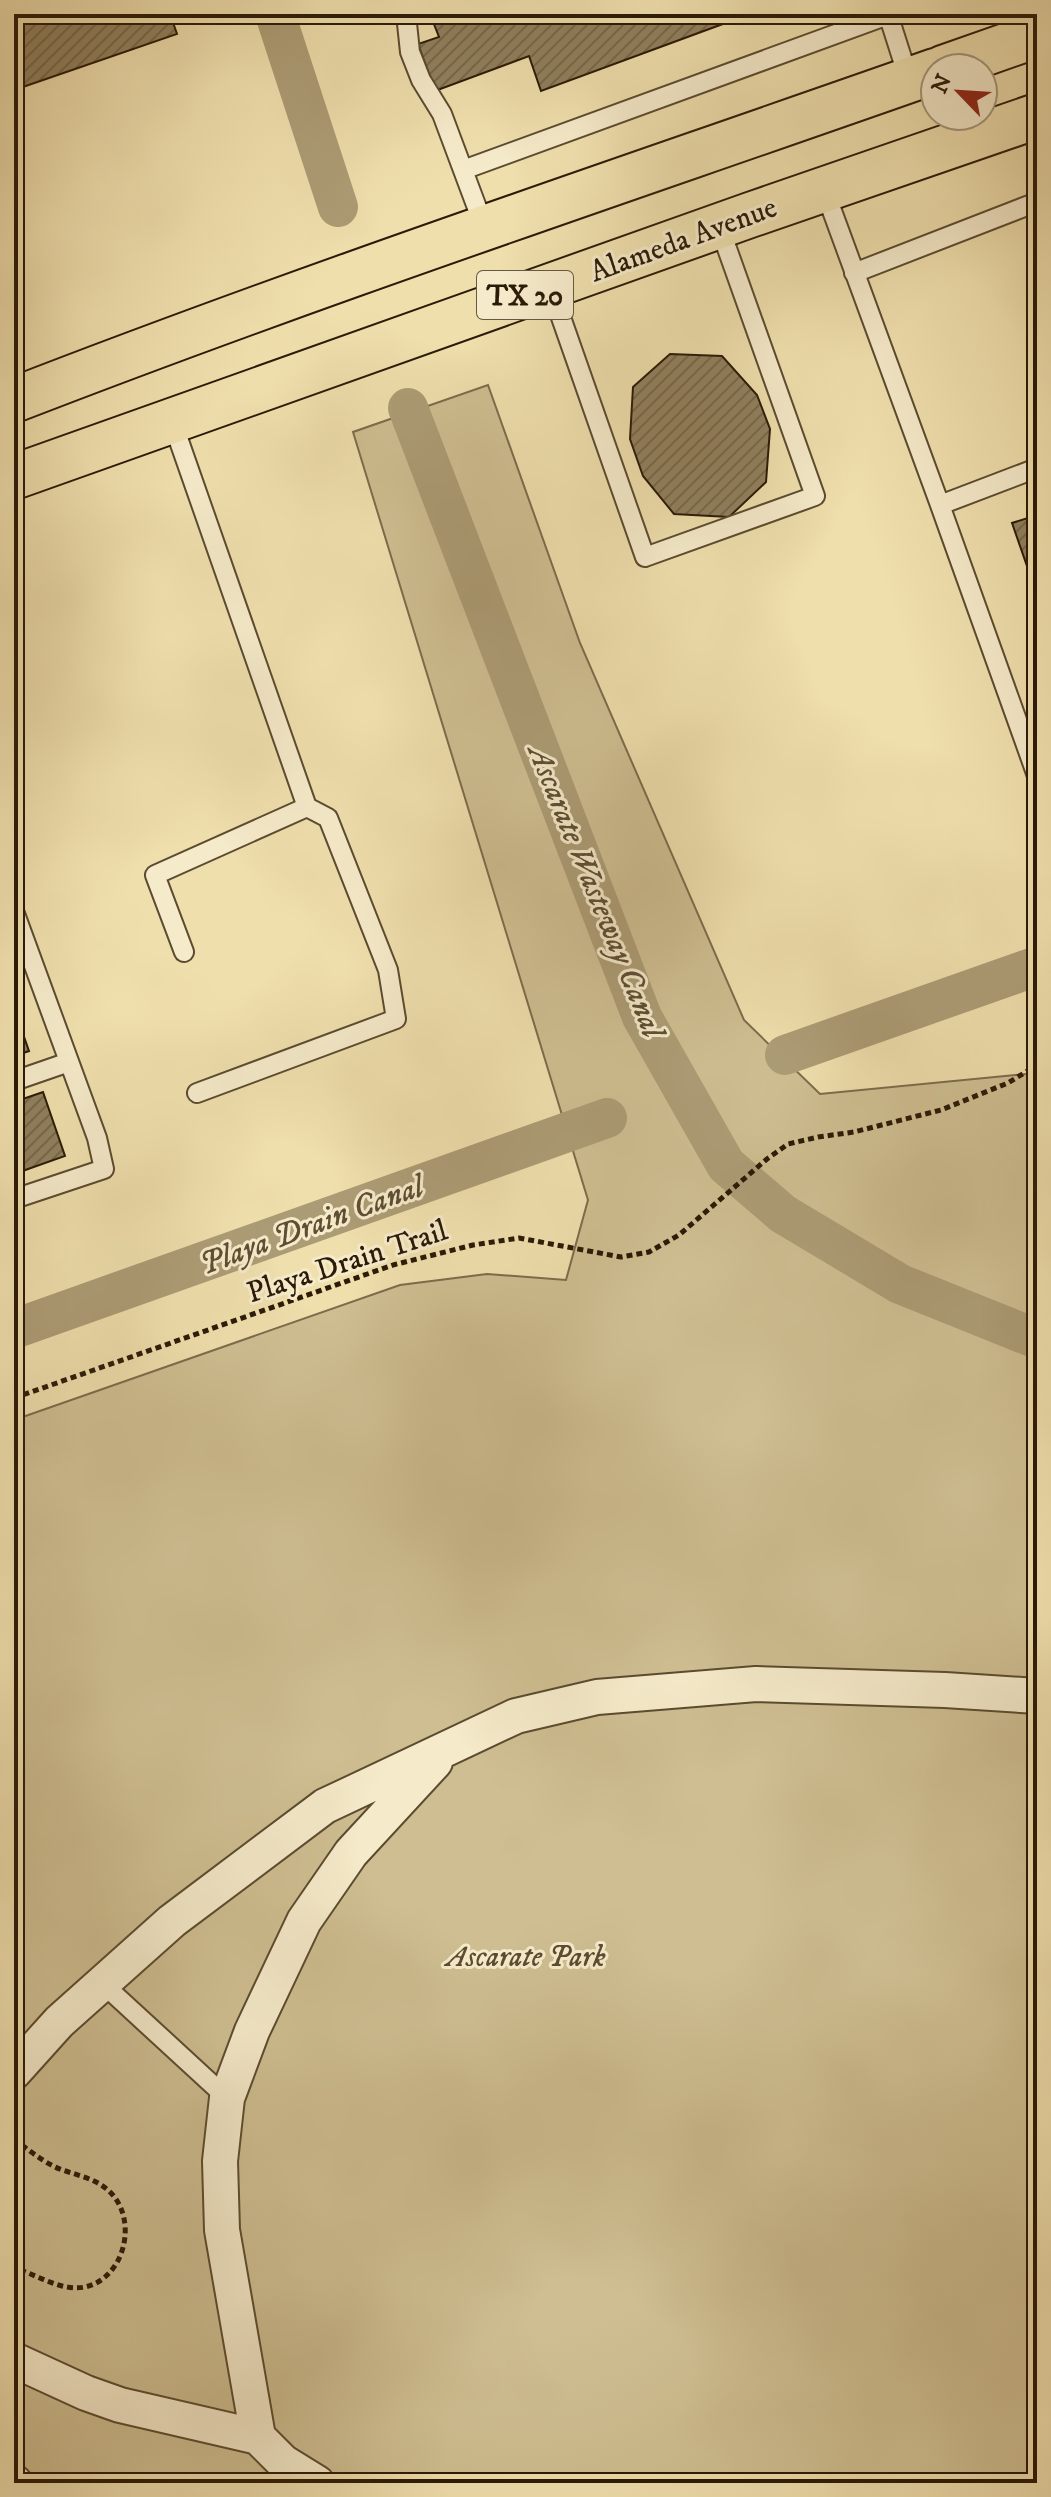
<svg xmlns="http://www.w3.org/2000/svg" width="1051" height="2497" font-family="'IM FELL DW Pica',serif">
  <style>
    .green { fill: #cebe91; stroke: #7c6c4c; stroke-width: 2 }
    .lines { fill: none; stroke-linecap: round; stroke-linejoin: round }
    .canal { stroke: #ac9c75; stroke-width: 40 }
    .building { fill: url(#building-hatch); stroke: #2a1a07; stroke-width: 2 }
    .service-casing { stroke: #5b4b30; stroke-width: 22 }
    .minor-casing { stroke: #5b4b30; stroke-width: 38 }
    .primary-casing { stroke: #2a1a07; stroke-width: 48 }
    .path { stroke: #2a1a07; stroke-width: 5; stroke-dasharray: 6 4; stroke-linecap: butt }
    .service { stroke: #f5eaca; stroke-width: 18 }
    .minor { stroke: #f5eaca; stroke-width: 34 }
    .primary { stroke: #efdfad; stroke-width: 44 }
    .labels { text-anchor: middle; stroke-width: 6; stroke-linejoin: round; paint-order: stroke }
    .shield { fill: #f5eaca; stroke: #675842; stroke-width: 2 }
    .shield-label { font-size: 28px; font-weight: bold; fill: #2a1a07 }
    .street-label { font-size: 30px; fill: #2a1a07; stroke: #f5eaca }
    .park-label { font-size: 30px; font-style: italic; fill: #5b4b30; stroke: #f5eaca }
    .water-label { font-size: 32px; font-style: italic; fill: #5e4e33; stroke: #f5eaca }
  </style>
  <defs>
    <pattern id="building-hatch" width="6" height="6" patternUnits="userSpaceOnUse" patternTransform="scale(2)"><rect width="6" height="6" fill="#90805d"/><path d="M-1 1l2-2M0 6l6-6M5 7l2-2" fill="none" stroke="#76684b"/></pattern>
  </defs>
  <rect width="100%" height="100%" fill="#efdfad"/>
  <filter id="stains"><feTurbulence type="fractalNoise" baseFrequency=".0025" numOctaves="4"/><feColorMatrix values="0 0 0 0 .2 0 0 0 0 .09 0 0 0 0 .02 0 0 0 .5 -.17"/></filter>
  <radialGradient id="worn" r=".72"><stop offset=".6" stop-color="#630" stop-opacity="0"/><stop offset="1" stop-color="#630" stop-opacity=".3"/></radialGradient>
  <path class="green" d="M 488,385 L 580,643 L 744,1020 L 820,1094 L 1037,1073 L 1037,2483 L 14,2483 L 14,1420 L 400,1285 L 487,1274 L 566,1280 L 588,1200 L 353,432 Z"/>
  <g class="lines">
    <path class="canal" d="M 275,14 L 338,207
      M 408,408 L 642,1017 L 726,1165 L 783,1214 L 900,1284 L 1037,1339
      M 785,1055 L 1037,966
      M 14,1329 L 607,1118"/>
  </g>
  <path class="building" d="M 14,14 L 170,14 L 177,34 L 14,90 Z
    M 430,14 L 738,14 L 739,18 L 541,91 L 529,56 L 435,91 L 418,44 L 439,37 Z
    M 670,354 L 722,356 L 757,395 L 770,429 L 766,482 L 729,517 L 674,514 L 643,476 L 630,439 L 633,387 Z
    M 1037,515 L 1037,595 L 1012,523 Z
    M 14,1008 L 29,1051 L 14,1056 Z
    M 43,1092 L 65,1156 L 14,1174 L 14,1102 Z"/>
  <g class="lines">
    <g class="service-casing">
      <path id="service" d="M 406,14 L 410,52 L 421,80 L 442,114 L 485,229
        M 888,14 L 909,80
        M 463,170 L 888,15
        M 824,189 L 940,505 L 1037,468
        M 854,273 L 1037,202
        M 550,286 L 645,557 L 815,496 L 719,226
        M 172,421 L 307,807 L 155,875 L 184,952
        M 940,505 L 1037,776
        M 14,911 L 97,1138 L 104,1169 L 14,1199
        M 14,1081 L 69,1062
        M 197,1093 L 396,1019 L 388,970 L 328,818 L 307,807
        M 102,1983 L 227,2098"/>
    </g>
    <g class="minor-casing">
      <path id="minor" d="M 14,2072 L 59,2022 L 172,1921 L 325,1806 L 516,1716 L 597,1697 L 756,1684 L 945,1690 L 1037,1696
        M 14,2360 L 86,2393 L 120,2405 L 258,2437 L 283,2462 L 317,2483
        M 258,2437 L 222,2230 L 220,2161 L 227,2098 L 252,2031 L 304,1921 L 351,1853 L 435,1762
        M 14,2482 L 15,2483"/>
    </g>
    <g class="primary-casing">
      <path id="primary" d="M 943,68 L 1037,35
        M 14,400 C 318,282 628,179 935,71
        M 14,477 L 750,215 L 1037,116"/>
    </g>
    <path class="path" d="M 14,1398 L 393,1265 L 473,1245 L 519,1238 L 621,1257 L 649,1252 L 679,1235 L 767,1159 L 788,1144 L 818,1137 L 854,1132 L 941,1110 L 1008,1083 L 1037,1065
      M 14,2139 C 27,2149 41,2160 55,2167 C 73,2175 96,2177 111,2193 C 138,2221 125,2278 85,2287 C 61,2292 36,2274 14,2268"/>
    <use href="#service" class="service"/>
    <use href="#minor" class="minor"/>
    <use href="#primary" class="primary"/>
  </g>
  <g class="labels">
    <rect class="shield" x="477" y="271" width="96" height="48" rx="6"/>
    <g class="shield-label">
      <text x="525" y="305">TX 20</text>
    </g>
    <g class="street-label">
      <text transform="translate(683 239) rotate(-20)" y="10">Alameda Avenue</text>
      <text transform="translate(347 1261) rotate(-18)" y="10">Playa Drain Trail</text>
    </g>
    <g class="park-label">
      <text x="526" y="1966">Ascarate Park</text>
    </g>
    <g class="water-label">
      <text transform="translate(597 891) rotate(68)" y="11">Ascarate Wasteway Canal</text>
      <text transform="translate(311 1224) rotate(-20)" y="11">Playa Drain Canal</text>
    </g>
  </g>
  <rect width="1051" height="2497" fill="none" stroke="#efdfad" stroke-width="48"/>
  <rect x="16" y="16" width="1019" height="2465" fill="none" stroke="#2a1a07" stroke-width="4"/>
  <rect x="24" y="24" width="1003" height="2449" fill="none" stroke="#2a1a07" stroke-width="2"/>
  <g transform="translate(959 92) rotate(295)"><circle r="38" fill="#f5eaca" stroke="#a4977c" stroke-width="2"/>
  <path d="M0-6L14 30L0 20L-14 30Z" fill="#8f2418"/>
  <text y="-12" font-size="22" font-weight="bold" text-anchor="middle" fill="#2a1a07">N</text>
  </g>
  <rect width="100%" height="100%" filter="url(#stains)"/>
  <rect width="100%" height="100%" fill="url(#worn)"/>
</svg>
